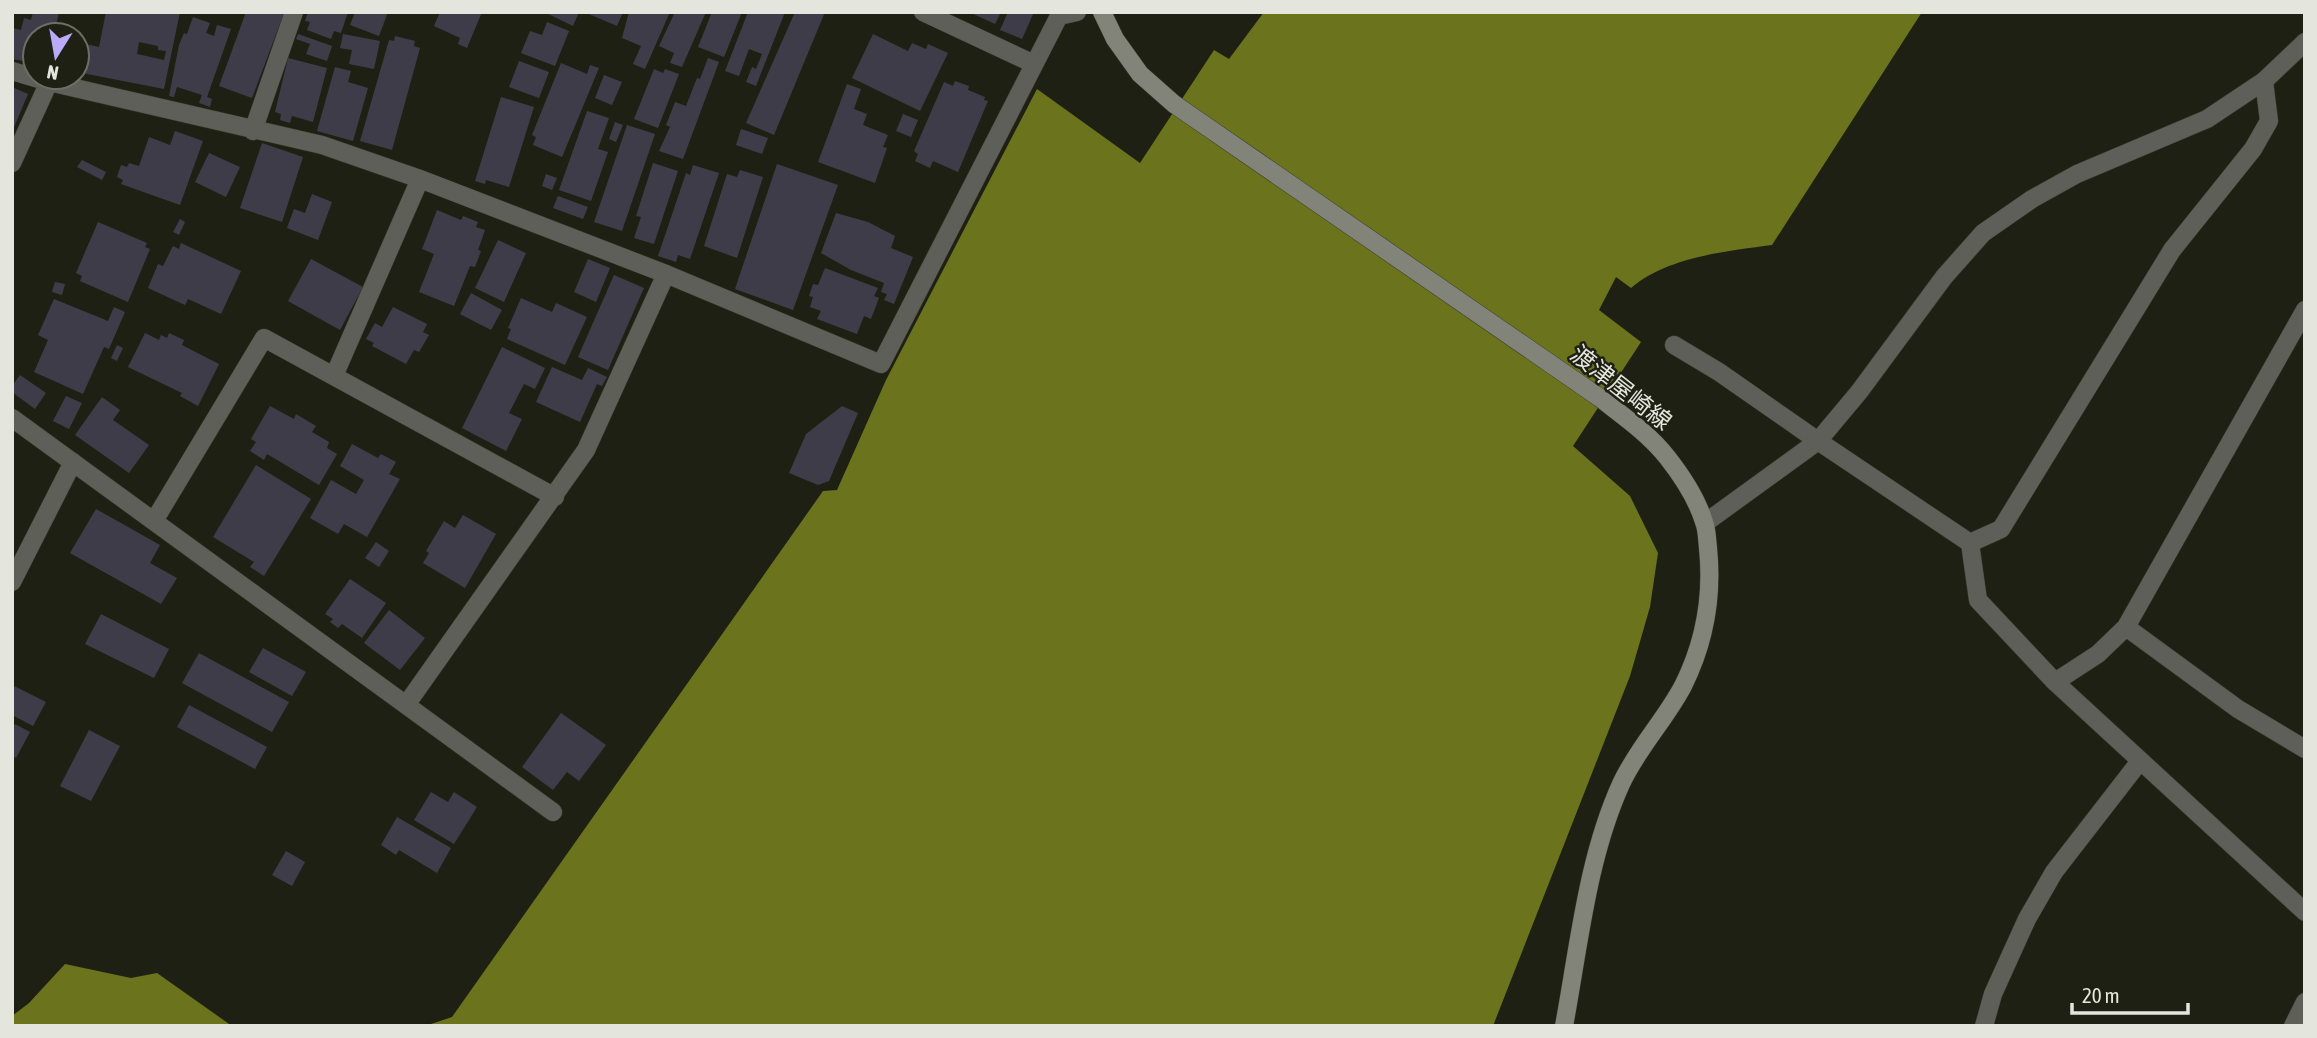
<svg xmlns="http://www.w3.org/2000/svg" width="2317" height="1038" font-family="'Asap Condensed','Noto Sans JP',sans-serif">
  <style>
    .water { fill: #6b731c }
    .building { fill: #3f3c49; fill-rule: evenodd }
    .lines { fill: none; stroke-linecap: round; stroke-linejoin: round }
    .minor-casing { stroke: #3b3c30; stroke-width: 19 }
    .tertiary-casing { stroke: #3b3c30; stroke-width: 19 }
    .secondary-casing { stroke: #3b3c30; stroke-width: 19 }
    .minor { stroke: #5e5f59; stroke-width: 18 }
    .tertiary { stroke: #5e5f59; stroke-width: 18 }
    .secondary { stroke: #82847a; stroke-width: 18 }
    .labels { text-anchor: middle; stroke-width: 5; stroke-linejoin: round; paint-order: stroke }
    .street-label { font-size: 24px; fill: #e4e5dd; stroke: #1f2014 }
  </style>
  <rect width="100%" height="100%" fill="#1f2014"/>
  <path class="water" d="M 1264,12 L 1922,12 L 1772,245 C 1727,251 1667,257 1631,288 L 1616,277 L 1599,310 L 1641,342 L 1573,446 L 1630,496 L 1658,553 L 1650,607 L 1630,676 L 1493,1026 L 425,1026 L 452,1017 L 823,491 L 837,490 L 886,380 L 1037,89 L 1140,163 L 1214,50 L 1229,59 Z
    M 65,964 L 131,978 L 157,973 L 232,1026 L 12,1026 L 12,1016 L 29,1003 Z"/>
  <path class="building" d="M 33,12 L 59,12 L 54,35 L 35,35 L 35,63 L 12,59 L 12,28 L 21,30 L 24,18 L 31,20 Z
    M 106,12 L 180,12 L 164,89 L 77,72 L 77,42 L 99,47 ZM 139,42 L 158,46 L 158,50 L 166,51 L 164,60 L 137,54 Z
    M 246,12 L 284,13 L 252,98 L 219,86 Z
    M 308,12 L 348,12 L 341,33 L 334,31 L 331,39 L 307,30 L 310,22 L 305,21 Z
    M 355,12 L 388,12 L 379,36 L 350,25 Z
    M 440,12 L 482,12 L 467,48 L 458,44 L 460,38 L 434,26 Z
    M 544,12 L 579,12 L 573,26 Z
    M 584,12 L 623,12 L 617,26 Z
    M 629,12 L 670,12 L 645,69 L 633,64 L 641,46 L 622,38 Z
    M 675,12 L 706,12 L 682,67 L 670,63 L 674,53 L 659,46 Z
    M 712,12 L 742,12 L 724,57 L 698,47 Z
    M 748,12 L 785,12 L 756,86 L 746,82 L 752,67 L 756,69 L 762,54 L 749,49 L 739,76 L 725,71 Z
    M 795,12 L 825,12 L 774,135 L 746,123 Z
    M 969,12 L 1001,12 L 995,24 Z
    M 1008,12 L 1034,12 L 1022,39 L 1000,30 Z
    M 193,17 L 210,23 L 206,33 L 214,36 L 217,25 L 231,29 L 207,97 L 212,99 L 210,107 L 199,103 L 202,95 L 177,87 L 174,97 L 169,96 L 179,45 L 184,33 L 187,34 Z
    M 547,22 L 569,31 L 555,66 L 521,53 L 530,31 L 542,35 Z
    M 298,34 L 332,46 L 327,61 L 306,54 L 310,44 L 296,39 Z
    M 343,34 L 380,41 L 374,69 L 349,64 L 352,50 L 340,48 Z
    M 873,34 L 908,51 L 912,43 L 926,49 L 928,44 L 948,53 L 920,111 L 852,78 Z
    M 395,36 L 415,41 L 414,46 L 420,48 L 392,150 L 360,141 L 389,40 L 394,41 Z
    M 288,58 L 327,68 L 313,122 L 292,116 L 290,123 L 280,120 L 281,114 L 275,112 Z
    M 708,58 L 719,62 L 683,159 L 659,151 L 670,127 L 666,125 L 675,102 L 686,106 L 697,78 L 700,79 Z
    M 519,61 L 549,72 L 539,98 L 509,87 Z
    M 561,63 L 587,74 L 590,65 L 599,68 L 562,157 L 533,145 L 536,137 L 532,135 Z
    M 335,67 L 351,71 L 348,82 L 368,88 L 353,141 L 317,131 Z
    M 654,69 L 663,73 L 665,69 L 679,74 L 658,128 L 634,119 Z
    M 604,75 L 622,82 L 612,105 L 595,98 Z
    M 955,81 L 969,86 L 968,90 L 985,97 L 984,100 L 988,101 L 958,172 L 933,161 L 930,168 L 915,161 L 918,154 L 914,151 L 944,82 L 953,86 Z
    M 847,84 L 861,89 L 854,109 L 867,114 L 863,125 L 888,135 L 883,147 L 887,148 L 875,183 L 818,162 Z
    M 12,87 L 28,94 L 12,132 Z
    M 501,97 L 534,107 L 509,187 L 486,180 L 485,184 L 475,181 Z
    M 587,111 L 609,118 L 598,149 L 608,152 L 591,201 L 559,190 Z
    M 903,114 L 918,120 L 911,137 L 896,131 Z
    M 615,122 L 623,125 L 616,142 L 609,139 Z
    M 627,125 L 655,134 L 622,231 L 594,222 Z
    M 741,129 L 768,138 L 762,154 L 736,145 Z
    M 175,131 L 203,141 L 180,205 L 121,184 L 123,180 L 117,177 L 121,165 L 127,167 L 129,163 L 139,166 L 149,137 L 170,145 Z
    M 262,143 L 303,157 L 282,222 L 240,208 Z
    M 209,153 L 240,167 L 226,197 L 195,182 Z
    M 82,160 L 106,172 L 102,180 L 77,167 Z
    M 653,163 L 678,171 L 654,244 L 634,238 L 641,217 L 636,216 Z
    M 777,164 L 838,185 L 793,310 L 735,289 Z
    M 693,165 L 719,173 L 690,259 L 678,255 L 676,262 L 658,256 L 686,173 L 690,175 Z
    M 740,170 L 763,177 L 737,258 L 704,246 L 727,174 L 737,177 Z
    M 546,174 L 557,178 L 552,190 L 542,186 Z
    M 312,194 L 332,202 L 318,240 L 287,228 L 294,209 L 305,213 Z
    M 558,196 L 588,207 L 583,219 L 553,208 Z
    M 437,210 L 461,220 L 463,216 L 478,222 L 476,227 L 485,230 L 478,250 L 481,251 L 475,267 L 470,266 L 454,306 L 419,292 L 434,254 L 422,249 Z
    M 836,213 L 868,222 L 895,236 L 891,248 L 913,257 L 894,304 L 884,300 L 887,294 L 881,292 L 884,283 L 851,270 L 821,253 Z
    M 180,219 L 185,222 L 179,235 L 173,232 Z
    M 98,222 L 147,243 L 145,247 L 150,249 L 128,302 L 80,281 L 82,276 L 76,273 Z
    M 498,240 L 526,253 L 504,302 L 475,288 Z
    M 181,243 L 241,271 L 221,314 L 188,299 L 185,305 L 148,288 L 158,264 L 163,266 L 173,246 L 179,249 Z
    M 311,259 L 363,287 L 340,330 L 288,301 Z
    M 588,259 L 610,268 L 596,302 L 574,292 Z
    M 825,268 L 878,288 L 874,296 L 879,298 L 871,319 L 864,316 L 857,334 L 817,319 L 821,311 L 810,307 L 813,297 L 809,296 L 813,284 L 818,285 Z
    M 614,275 L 644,288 L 608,370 L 578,357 Z
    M 55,282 L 65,284 L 62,295 L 52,292 Z
    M 471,293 L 502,310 L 491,330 L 460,314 Z
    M 521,298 L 552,312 L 556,303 L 587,317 L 565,365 L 507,339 L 511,329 L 508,328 Z
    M 54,299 L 108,321 L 114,307 L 125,312 L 109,349 L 104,347 L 83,394 L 34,372 L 48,340 L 38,335 Z
    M 393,307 L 427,324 L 423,332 L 429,335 L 419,352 L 414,350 L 406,364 L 372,346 L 374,343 L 366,339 L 375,323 L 382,327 Z
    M 145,333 L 159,340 L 161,335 L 167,338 L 169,333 L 184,340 L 182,345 L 219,364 L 198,406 L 180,396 L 182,393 L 128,367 Z
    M 117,345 L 123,348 L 117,361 L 111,358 Z
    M 502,347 L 545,368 L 535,389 L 524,384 L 509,413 L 522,419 L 506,451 L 462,428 Z
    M 552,367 L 582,380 L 588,368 L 607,377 L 602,386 L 597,384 L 580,422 L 536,402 Z
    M 20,375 L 46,393 L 35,409 L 12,392 L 12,386 Z
    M 66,396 L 82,403 L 69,429 L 53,421 Z
    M 102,397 L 120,410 L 113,420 L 149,445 L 129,473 L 75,435 Z
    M 270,406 L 294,419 L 296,414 L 316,426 L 312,432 L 329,442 L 327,448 L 337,454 L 319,485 L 267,454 L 264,460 L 250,451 L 256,442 L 251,439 Z
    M 842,406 L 858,413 L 829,481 L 818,485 L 789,473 L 806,434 Z
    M 352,444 L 378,458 L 381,454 L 396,462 L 389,474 L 400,479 L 367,537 L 344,524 L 338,534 L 310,518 L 331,480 L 356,494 L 364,480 L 340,466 Z
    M 256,465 L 311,499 L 264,576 L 250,567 L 254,562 L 213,537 Z
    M 96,509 L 160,545 L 150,563 L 177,578 L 161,604 L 70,553 Z
    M 463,515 L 496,534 L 465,588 L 423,563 L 429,553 L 426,551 L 444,521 L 455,528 Z
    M 376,542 L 389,551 L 379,567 L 365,558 Z
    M 350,579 L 386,603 L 362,638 L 342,624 L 338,628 L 330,622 L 333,619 L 325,614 Z
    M 389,610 L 425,638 L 400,670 L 364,643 Z
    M 101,614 L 169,649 L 154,678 L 85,644 Z
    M 263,648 L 306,672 L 292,696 L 249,672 Z
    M 199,653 L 289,702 L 272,732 L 182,683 Z
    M 12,685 L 46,702 L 33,726 L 12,715 Z
    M 189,705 L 267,747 L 255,769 L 177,727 Z
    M 561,713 L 606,745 L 579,781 L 567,772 L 553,790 L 522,767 Z
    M 15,724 L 30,732 L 16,758 L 12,756 L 12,729 Z
    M 89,730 L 120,746 L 91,801 L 60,786 Z
    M 431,792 L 448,802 L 454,792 L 477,807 L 454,844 L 414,820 Z
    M 397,817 L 451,848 L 437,873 L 399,850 L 396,855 L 381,845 Z
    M 286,851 L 305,862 L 292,886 L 272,875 Z"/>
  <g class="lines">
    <g class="minor-casing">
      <path id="minor" d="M 923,12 L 1034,64
        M 12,71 L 49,82 L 322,145 L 420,179 L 666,274 L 881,364 L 1059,16 L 1077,12
        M 253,131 L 294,12
        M 12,163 L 49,82
        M 1674,345 L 1719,372 L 1818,441 L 1970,543 L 1978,600 L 2055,682 L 2305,912
        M 334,376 L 420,179
        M 12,418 L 553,812
        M 154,521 L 264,338 L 555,497
        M 1970,543 L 2001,529 L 2172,250 L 2253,149 L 2269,121 L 2264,81
        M 12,582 L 73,462
        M 2126,627 L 2238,709 L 2305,749
        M 2055,682 L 2098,654 L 2126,627 L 2305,310
        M 406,705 L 586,450 L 666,274
        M 1984,1026 L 1993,994 L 2027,919 L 2054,872 L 2140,761
        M 2293,1026 L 2305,1002"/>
    </g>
    <g class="tertiary-casing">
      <path id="tertiary" d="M 1705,523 L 1818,441 L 1859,392 L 1944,277 L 1983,233 L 2032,199 L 2077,174 L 2207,119 L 2264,81 L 2305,42"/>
    </g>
    <g class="secondary-casing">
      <path id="secondary" d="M 1102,12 L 1115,39 L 1140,74 L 1174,104 L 1600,398 C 1623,416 1649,434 1667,457 C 1682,476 1697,499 1704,522 C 1707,529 1707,539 1708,548 C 1713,597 1705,642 1683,686 C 1665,720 1637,749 1621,784 C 1587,859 1579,946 1564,1026"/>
    </g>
    <use href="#minor" class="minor"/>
    <use href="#tertiary" class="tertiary"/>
    <use href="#secondary" class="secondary"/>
  </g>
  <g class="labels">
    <g class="street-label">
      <text transform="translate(1621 388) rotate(38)" y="8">渡津屋崎線</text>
    </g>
  </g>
  <rect width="2317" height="1038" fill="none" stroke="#e4e5dd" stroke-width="28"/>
  <g transform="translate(56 56) rotate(191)"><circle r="33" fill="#1f2014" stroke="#6e6f64" stroke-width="2"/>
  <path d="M0-5L12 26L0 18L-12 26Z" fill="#baaaf7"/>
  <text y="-10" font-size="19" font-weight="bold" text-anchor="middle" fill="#e4e5dd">N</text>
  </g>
  <path d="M2072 1003v10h116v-10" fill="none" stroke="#e4e5dd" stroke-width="3.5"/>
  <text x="2082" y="1003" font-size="21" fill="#e4e5dd" stroke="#1f2014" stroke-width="5" paint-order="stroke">20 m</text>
</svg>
